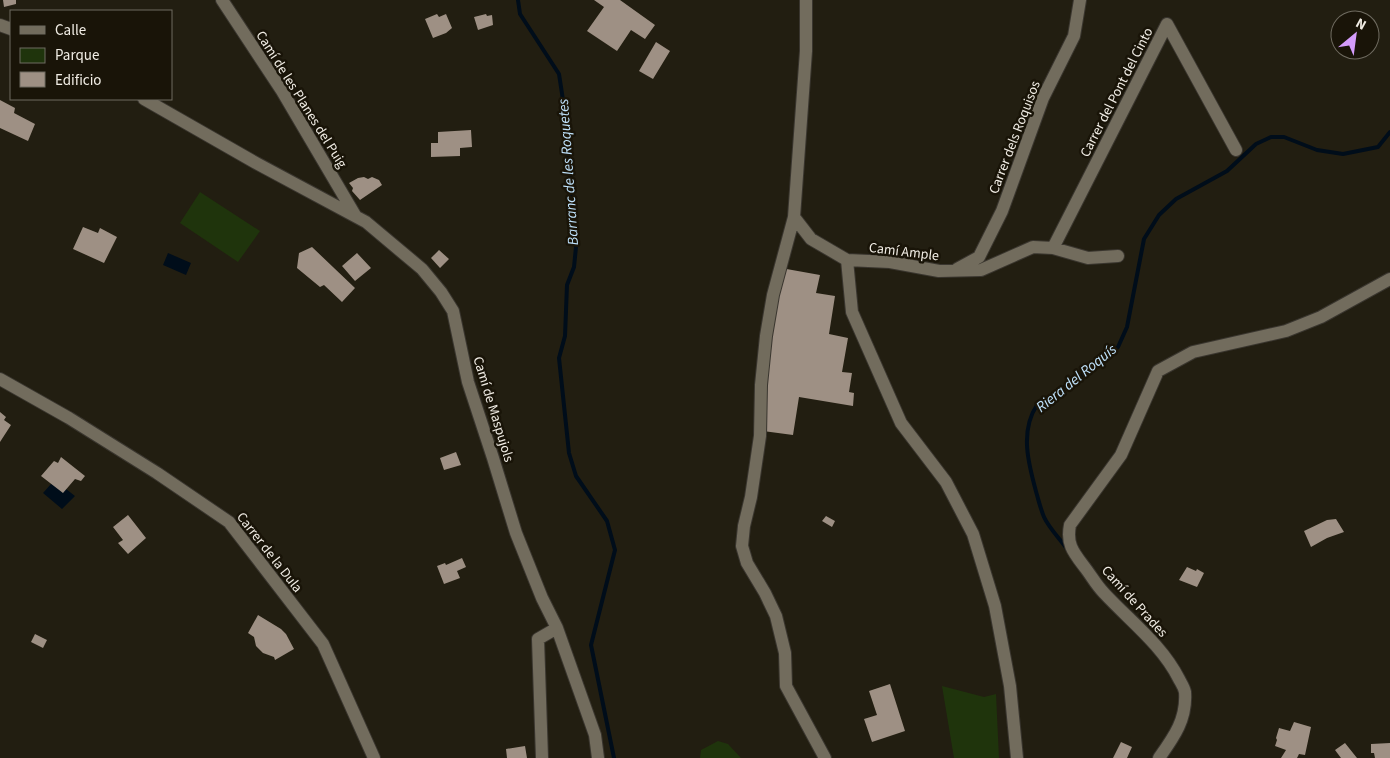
<svg xmlns="http://www.w3.org/2000/svg" width="1390" height="758" font-family="'Source Sans 3',sans-serif">
  <style>
    .green { fill: #1f340c }
    .water { fill: #000d1a }
    .lines { fill: none; stroke-linecap: round; stroke-linejoin: round }
    .stream { stroke: #000d1a; stroke-width: 4 }
    .building { fill: #9e9084 }
    .minor-casing { stroke: #3a362f; stroke-width: 14 }
    .minor { stroke: #726c5d; stroke-width: 12 }
    .labels { text-anchor: middle; stroke-width: 5; stroke-linejoin: round; paint-order: stroke }
    .street-label { font-size: 14px; fill: #f1ede5; stroke: #191408 }
    .water-label { font-size: 15px; font-style: italic; fill: #c0e3fd; stroke: #191408 }
  </style>
  <rect width="100%" height="100%" fill="#221e11"/>
  <path class="green" d="M 200,192 L 260,231 L 238,262 L 180,223 Z
    M 942,686 L 984,697 L 996,694 L 999,758 L 954,758 Z
    M 718,741 L 728,744 L 741,758 L 700,758 L 701,750 Z"/>
  <path class="water" d="M 168,253 L 191,263 L 186,275 L 163,265 Z
    M 51,484 L 66,489 L 75,496 L 62,509 L 43,493 Z"/>
  <g class="lines">
    <path class="stream" d="M 518,0 L 520,14 L 559,74 L 565,113 L 576,247 L 574,267 L 567,285 L 565,336 L 559,358 L 569,453 L 576,476 L 607,521 L 615,550 L 591,645 L 614,758
      M 1067,549 C 1060,539 1049,528 1044,517 C 1041,510 1039,502 1037,495 C 1029,466 1019,432 1037,405 L 1096,366 L 1118,347 L 1127,327 L 1144,239 L 1159,215 L 1176,199 L 1227,171 L 1256,144 L 1271,137 L 1284,137 L 1317,150 L 1343,154 L 1378,147 L 1390,132"/>
  </g>
  <path class="building" d="M 3,0 L 16,0 L 16,4 L 4,7 Z
    M 594,0 L 620,0 L 655,25 L 645,39 L 631,30 L 617,51 L 587,31 L 604,7 Z
    M 437,14 L 439,17 L 446,14 L 452,28 L 446,33 L 433,38 L 425,19 Z
    M 486,14 L 487,16 L 492,15 L 493,25 L 478,30 L 474,17 Z
    M 656,42 L 670,51 L 653,79 L 639,71 Z
    M 0,100 L 15,108 L 14,113 L 35,124 L 28,141 L 0,128 Z
    M 471,130 L 472,147 L 460,148 L 460,156 L 431,157 L 431,143 L 438,143 L 438,132 Z
    M 364,177 L 368,179 L 372,177 L 379,180 L 382,185 L 360,200 L 352,191 L 353,188 L 349,183 L 358,178 Z
    M 83,227 L 98,233 L 100,228 L 117,237 L 104,263 L 73,249 Z
    M 312,247 L 355,288 L 342,302 L 324,285 L 320,287 L 297,268 L 299,253 Z
    M 439,250 L 449,259 L 440,268 L 431,258 Z
    M 357,253 L 371,268 L 355,281 L 342,266 Z
    M 781,268 L 820,275 L 816,293 L 835,296 L 829,334 L 848,338 L 842,372 L 852,373 L 849,392 L 854,393 L 853,406 L 799,397 L 793,435 L 763,431 L 762,383 Z
    M 0,412 L 6,417 L 4,420 L 11,425 L 0,442 Z
    M 456,452 L 461,465 L 444,470 L 440,458 Z
    M 61,457 L 85,476 L 81,481 L 75,479 L 63,493 L 41,476 L 54,461 L 58,463 Z
    M 128,515 L 146,538 L 128,554 L 118,543 L 123,540 L 113,527 Z
    M 826,516 L 835,521 L 832,527 L 822,521 Z
    M 1336,519 L 1344,532 L 1327,538 L 1311,547 L 1304,531 L 1327,520 Z
    M 462,558 L 466,567 L 457,571 L 460,578 L 444,584 L 437,566 L 445,563 L 446,565 Z
    M 1187,567 L 1196,571 L 1197,569 L 1204,573 L 1197,587 L 1179,580 Z
    M 258,615 L 281,629 L 286,634 L 294,649 L 275,660 L 274,657 L 263,653 L 256,646 L 254,637 L 248,633 Z
    M 35,634 L 47,640 L 43,648 L 31,642 Z
    M 890,684 L 905,731 L 872,742 L 864,719 L 877,715 L 869,691 Z
    M 1294,722 L 1311,727 L 1305,755 L 1299,754 L 1297,758 L 1281,758 L 1286,750 L 1275,746 L 1277,740 L 1276,738 L 1279,728 L 1290,731 Z
    M 1121,742 L 1132,747 L 1127,758 L 1113,758 Z
    M 1345,743 L 1357,758 L 1341,758 L 1335,750 Z
    M 1390,743 L 1390,758 L 1375,758 L 1374,753 L 1371,753 L 1371,744 Z
    M 525,746 L 527,758 L 507,758 L 506,749 Z"/>
  <g class="lines">
    <g class="minor-casing">
      <path id="minor" d="M 222,0 L 282,91 L 355,215
        M 806,0 L 806,51 L 794,217 L 811,239 L 847,260 L 890,262 L 939,271 L 981,270 L 1033,247 L 1053,248 L 1088,258 L 1118,256
        M 0,25 L 11,29
        M 144,99 L 256,163 L 366,222 L 422,269 L 441,292 L 453,311 L 468,382 L 493,458 L 516,533 L 542,598 L 557,628 L 595,735 L 598,758
        M 794,217 L 773,295 L 766,336 L 761,385 L 760,436 L 751,497 L 744,526 L 742,546 L 747,563 L 765,593 L 776,616 L 785,653 L 786,686 L 825,758
        M 1053,248 L 1167,24 L 1236,150
        M 847,260 L 852,312 L 901,423 L 946,482 L 973,534 L 995,606 L 1010,686 L 1017,758
        M 957,269 L 979,257 L 1002,211 L 1043,98 L 1074,36 L 1080,0
        M 0,379 L 69,418 L 157,473 L 229,522 L 323,644 L 374,758
        M 542,758 L 538,639 L 557,628
        M 1159,758 C 1174,737 1187,719 1185,692 C 1184,687 1181,683 1179,679 C 1162,645 1130,621 1104,593 C 1097,586 1092,577 1086,569 C 1074,553 1066,545 1070,525 L 1121,455 L 1158,371 L 1193,352 L 1286,331 L 1321,317 L 1390,279"/>
    </g>
    <use href="#minor" class="minor"/>
  </g>
  <g class="labels">
    <g class="street-label">
      <text transform="translate(1116 92) rotate(-63)" y="5">Carrer del Pont del Cinto</text>
      <text transform="translate(302 99) rotate(58)" y="5">Camí de les Planes del Puig</text>
      <text transform="translate(1014 137) rotate(-69)" y="5">Carrer dels Roquisos</text>
      <text transform="translate(904 251) rotate(7)" y="5">Camí Ample</text>
      <text transform="translate(494 409) rotate(73)" y="5">Camí de Maspujols</text>
      <text transform="translate(270 552) rotate(52)" y="5">Carrer de la Dula</text>
      <text transform="translate(1135 601) rotate(48)" y="5">Camí de Prades</text>
    </g>
    <g class="water-label">
      <text transform="translate(568 172) rotate(-94)" y="5">Barranc de les Roquetes</text>
      <text transform="translate(1076 378) rotate(-39)" y="5">Riera del Roquís</text>
    </g>
  </g>
  <rect x="10" y="10" width="162" height="90" fill="#191408" stroke="#6f6b60"/>
  <rect x="20" y="26" width="25" height="8" fill="#726c5d" stroke="#6f6b60"/>
  <text x="55" y="35" font-size="15" fill="#f1ede5">Calle</text>
  <rect x="20" y="48" width="25" height="15" fill="#1f340c" stroke="#6f6b60"/>
  <text x="55" y="60" font-size="15" fill="#f1ede5">Parque</text>
  <rect x="20" y="72" width="25" height="15" fill="#9e9084" stroke="#6f6b60"/>
  <text x="55" y="85" font-size="15" fill="#f1ede5">Edificio</text>
  <g transform="translate(1355 35) rotate(29)"><circle r="24" fill="#191408" stroke="#6f6b60"/>
  <path d="M0-4L9 19L0 12L-9 19Z" fill="#d49cfb"/>
  <text y="-8" font-size="14" font-weight="bold" text-anchor="middle" fill="#f1ede5">N</text>
  </g>
</svg>
